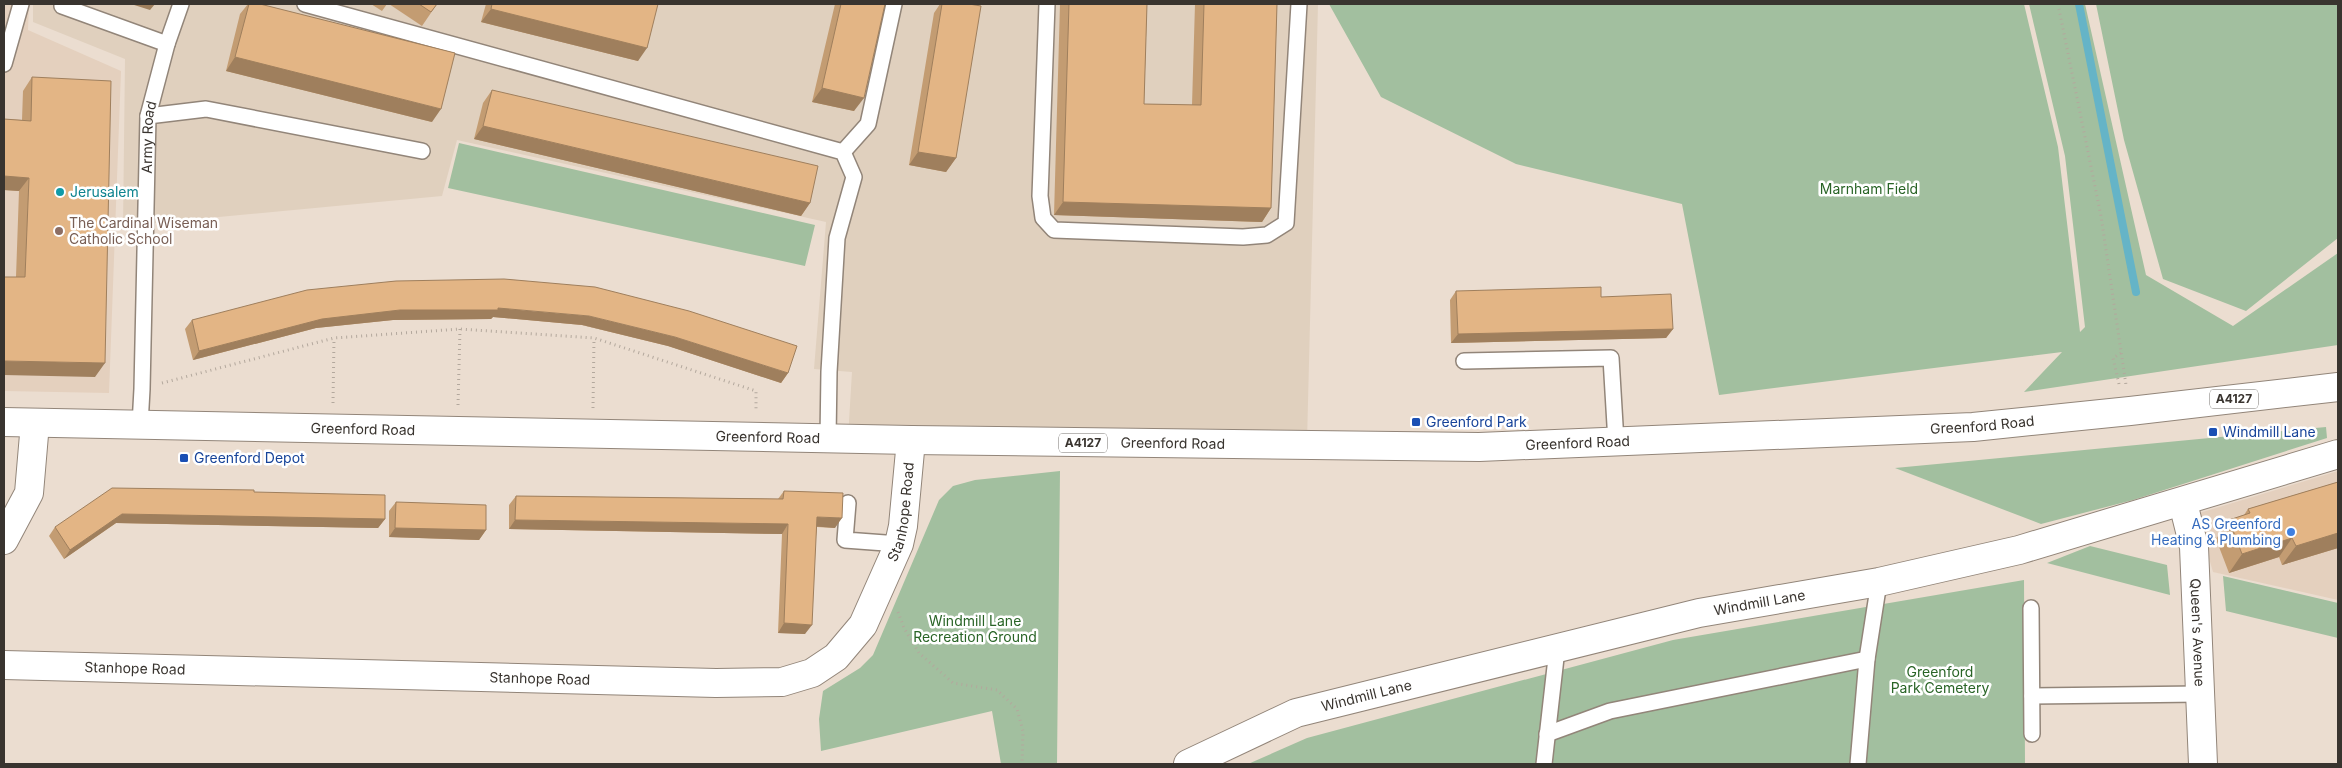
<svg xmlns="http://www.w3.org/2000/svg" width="2342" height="768" font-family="Inter,sans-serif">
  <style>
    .built { fill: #e4d0be }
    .industrial { fill: #e0d0be }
    .green { fill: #a2bf9f }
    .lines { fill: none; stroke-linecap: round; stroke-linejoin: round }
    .stream { stroke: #65b4c7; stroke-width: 8 }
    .service-casing { stroke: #928579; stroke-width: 18 }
    .minor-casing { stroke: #928579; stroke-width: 30 }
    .primary-casing { stroke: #928579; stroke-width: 30 }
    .path { stroke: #b3a89d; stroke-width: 3; stroke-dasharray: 1 4; stroke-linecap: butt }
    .service { stroke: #fff; stroke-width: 15 }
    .minor { stroke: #fff; stroke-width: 28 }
    .primary { stroke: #fff; stroke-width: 28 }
    .wall { fill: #c39c72 }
    .shaded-wall { fill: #9f7f5d }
    .building { fill: #e3b585; stroke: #9f7f5d }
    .culture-dot { fill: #0f9aa8; stroke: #fff; stroke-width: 2 }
    .education-dot { fill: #8d6e63; stroke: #fff; stroke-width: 2 }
    .transit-dot { fill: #1a4fb4; stroke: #fff; stroke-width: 2 }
    .shop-dot { fill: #3f7fe0; stroke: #fff; stroke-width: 2 }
    .labels { text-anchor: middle; stroke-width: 5; stroke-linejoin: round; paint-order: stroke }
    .shield { fill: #fff; stroke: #74716d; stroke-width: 1 }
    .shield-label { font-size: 12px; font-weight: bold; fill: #39342f }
    .street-label { font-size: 14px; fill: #39342f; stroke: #fff }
    .park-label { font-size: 14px; fill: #296426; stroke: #fff }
    .culture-label { font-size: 14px; fill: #0d838f; stroke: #fff; text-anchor: start }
    .education-label { font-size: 14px; fill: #785e54; stroke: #fff; text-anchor: start }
    .transit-label { font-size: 14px; fill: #164399; stroke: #fff; text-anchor: start }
    .shop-label { font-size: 14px; fill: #366cbe; stroke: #fff; text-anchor: end }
  </style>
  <rect width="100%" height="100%" fill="#ebddd0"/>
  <path class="built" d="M 4,4 L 29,4 L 28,30 L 121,71 L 109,393 L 4,391 Z
    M 2338,471 L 2338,600 L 2213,572 L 2196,514 Z"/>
  <path class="industrial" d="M 33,4 L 1318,4 L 1307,442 L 848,438 L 852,372 L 814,369 L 826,222 L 457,140 L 442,196 L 123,226 L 125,59 L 33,22 Z"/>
  <path class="green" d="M 1329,4 L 2024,4 L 2058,147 L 2080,332 L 2085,327 L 2065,156 L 2029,4 L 2085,4 L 2146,275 L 2233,326 L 2338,253 L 2338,345 L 2024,392 L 2062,352 L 1719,395 L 1682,204 L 1516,164 L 1381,97 Z
    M 2096,4 L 2338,4 L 2338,238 L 2246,311 L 2163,279 L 2124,140 Z
    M 459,143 L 815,225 L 805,266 L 448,188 Z
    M 2326,427 L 2327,438 L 2133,500 L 2041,524 L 1895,468 Z
    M 1060,471 L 1057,764 L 1001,764 L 992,711 L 821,751 L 819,719 L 823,691 L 860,668 L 873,655 L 939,500 L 953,486 L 975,480 Z
    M 2090,546 L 2167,565 L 2170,595 L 2047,563 Z
    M 2223,576 L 2338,603 L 2338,638 L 2226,611 Z
    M 2024,580 L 2025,764 L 1248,764 L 1307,738 L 1673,640 Z"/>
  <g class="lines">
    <path class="stream" d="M 2079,4 L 2136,292"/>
    <g class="service-casing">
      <g id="service">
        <path d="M 305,4 L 843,152 L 854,177 L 837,238 L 829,372 L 828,438"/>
        <path d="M 1047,4 L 1040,196 L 1043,218 L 1054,230 L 1243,237 L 1267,235 L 1286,223 L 1299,4"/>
        <path d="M 62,6 L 167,44"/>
        <path d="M 4,64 L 21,4"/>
        <path d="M 148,116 L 206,109 L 422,151"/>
        <path d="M 843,152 L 868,124 L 894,4"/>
        <path d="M 1464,361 L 1611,358 L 1616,442"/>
        <path id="s1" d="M 140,425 L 142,389 L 148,116 L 167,44 L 181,4"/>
        <path d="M 848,503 L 845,540 L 899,544"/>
        <path d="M 2031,608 L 2032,734"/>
        <path d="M 2032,696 L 2200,694"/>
        <path d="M 1547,734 L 1610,711 L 1867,659"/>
        <path d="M 1544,764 L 1557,649"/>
        <path d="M 1858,764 L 1867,659 L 1879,582"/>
      </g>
    </g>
    <g class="minor-casing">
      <g id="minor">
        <path id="s2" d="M 2183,503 L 2194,547 L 2203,764"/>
        <path d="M 4,540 L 29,493 L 35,423"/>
        <path id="s3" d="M 4,665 L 716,683 L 782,682 L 812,673 L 836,657 L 863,625 L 899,544 L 903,526 L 911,440"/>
        <path id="s4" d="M 1188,764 L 1296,713 L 1699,613 L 1879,582 L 2019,550 L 2338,454"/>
      </g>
    </g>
    <g class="primary-casing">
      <g id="primary">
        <path id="s5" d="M 4,422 L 911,440 L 1479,447 L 1973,427 L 2130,411 L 2338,387"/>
      </g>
    </g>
    <path class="path" d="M 2058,4 L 2101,216 L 2126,385
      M 162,383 L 334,338 L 460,329 L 594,338 L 756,391 L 756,411
      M 2119,384 L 2113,358 L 2121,353
      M 333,403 L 334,338
      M 458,405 L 460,329
      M 593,408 L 594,338
      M 898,612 L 904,628 L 919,653 L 953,683 L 997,690 L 1017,709 L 1023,731 L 1022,764"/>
    <use href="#service" class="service"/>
    <use href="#minor" class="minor"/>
    <use href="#primary" class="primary"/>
  </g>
  <path class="wall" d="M 248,4 L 260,4 L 432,122 L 226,71 L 240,14 Z
    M 371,4 L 387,4 L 382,11 Z
    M 389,4 L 437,4 L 422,26 Z
    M 486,4 L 658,4 L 638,61 L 481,22 Z
    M 835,4 L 885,4 L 854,111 L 812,102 Z
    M 940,4 L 969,4 L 956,158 L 946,172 L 909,165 L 934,13 Z
    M 1060,4 L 1147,4 L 1144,104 L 1192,105 L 1195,4 L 1277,4 L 1271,208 L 1262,222 L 1054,215 Z
    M 32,77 L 95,377 L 16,277 L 19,191 L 4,190 L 4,119 L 22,120 L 23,91 Z
    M 492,90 L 810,203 L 801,216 L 474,139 L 483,103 Z
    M 396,281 L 788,373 L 781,383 L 668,346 L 582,325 L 493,317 L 491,319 L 393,320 L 316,328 L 193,360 L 185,329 L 192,320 Z
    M 1456,291 L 1601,297 L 1673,329 L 1666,338 L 1451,343 L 1450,300 Z
    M 2338,482 L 2338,548 L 2282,565 L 2279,557 L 2229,573 L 2216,539 L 2229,520 L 2244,515 L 2248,509 Z
    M 784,491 L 835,528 L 817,527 L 805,634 L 778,633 L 782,534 L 509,529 L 509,505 L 516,496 L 778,499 Z
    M 254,492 L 385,519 L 378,528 L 116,523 L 64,559 L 49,536 L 55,527 Z
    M 396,502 L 486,530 L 479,540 L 389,537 L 389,511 Z"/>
  <path class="shaded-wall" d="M 131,4 L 155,4 L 150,10 Z
    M 491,9 L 647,48 L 638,61 L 481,22 Z
    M 235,57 L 441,109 L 432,122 L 226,71 Z
    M 822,88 L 864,98 L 854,111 L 812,102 Z
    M 483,126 L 810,203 L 801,216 L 474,139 Z
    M 918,152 L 956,158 L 946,172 L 909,165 Z
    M 4,176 L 29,178 L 19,191 L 4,190 Z
    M 1063,202 L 1271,208 L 1262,222 L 1054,215 Z
    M 498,308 L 589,316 L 675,337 L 788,373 L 781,383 L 668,346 L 582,325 L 493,317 L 491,319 L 393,320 L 316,328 L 193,360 L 199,351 L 322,319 L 400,310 Z
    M 1673,329 L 1666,338 L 1451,343 L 1458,334 Z
    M 4,361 L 105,363 L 95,377 L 4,375 Z
    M 122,514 L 385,519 L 378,528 L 116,523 L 64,559 L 70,550 Z
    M 817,517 L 842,518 L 835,528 L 811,526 Z
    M 515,520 L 788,524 L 782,534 L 509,529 Z
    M 395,528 L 486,530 L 479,540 L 389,537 Z
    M 2338,533 L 2338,548 L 2282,565 L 2296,546 Z
    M 2292,538 L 2279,557 L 2229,573 L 2242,554 Z
    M 784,623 L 812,625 L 805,634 L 778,633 Z"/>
  <path class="building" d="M 249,4 L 260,4 L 455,53 L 441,109 L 235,57 Z
    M 419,4 L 437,4 L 431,12 Z
    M 492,4 L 658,4 L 647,48 L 491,9 Z
    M 841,4 L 885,4 L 864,98 L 822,88 Z
    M 942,4 L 969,4 L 981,6 L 956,158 L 918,152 Z
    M 1069,4 L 1147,4 L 1144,104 L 1201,105 L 1204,4 L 1277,4 L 1271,208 L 1063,202 Z
    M 32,77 L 111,81 L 105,363 L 4,361 L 4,277 L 25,277 L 29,178 L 4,176 L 4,119 L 31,121 Z
    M 492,90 L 818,166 L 810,203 L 483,126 Z
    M 504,279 L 595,287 L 689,311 L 797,346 L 788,373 L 675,337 L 589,316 L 498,308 L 498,310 L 400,310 L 322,319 L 199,351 L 192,320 L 307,290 L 396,281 Z
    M 1601,287 L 1601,297 L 1671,294 L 1673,329 L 1458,334 L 1456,291 Z
    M 2338,482 L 2338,533 L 2296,546 L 2292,538 L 2242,554 L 2229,520 L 2250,513 L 2248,509 Z
    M 112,488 L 254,490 L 254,492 L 385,495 L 385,519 L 122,514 L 70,550 L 55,527 Z
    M 784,491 L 843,493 L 842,518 L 817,517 L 812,625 L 784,623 L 788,524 L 515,520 L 516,496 L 783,499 Z
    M 396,502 L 486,505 L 486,530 L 395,528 Z"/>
  <circle class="culture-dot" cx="60" cy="192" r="5"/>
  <circle class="education-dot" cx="59" cy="231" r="5"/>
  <g class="transit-dot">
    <rect x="1411" y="417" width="10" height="10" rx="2.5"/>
    <rect x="2208" y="427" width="10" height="10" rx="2.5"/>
    <rect x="179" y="453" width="10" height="10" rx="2.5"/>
  </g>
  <circle class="shop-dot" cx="2291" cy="532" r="5"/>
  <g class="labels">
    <g class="shield">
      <rect x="2210" y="389.5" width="48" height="19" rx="4"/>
      <rect x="1059" y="433.5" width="48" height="19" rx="4"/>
    </g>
    <g class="shield-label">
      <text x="2234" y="403">A4127</text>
      <text x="1083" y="447">A4127</text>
    </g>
    <g class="street-label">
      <text dy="5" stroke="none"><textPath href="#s1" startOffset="288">Army Road</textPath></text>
      <text dy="5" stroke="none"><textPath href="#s5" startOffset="1979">Greenford Road</textPath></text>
      <text dy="5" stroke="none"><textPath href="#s5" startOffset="359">Greenford Road</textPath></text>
      <text dy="5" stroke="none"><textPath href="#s5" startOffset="764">Greenford Road</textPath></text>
      <text dy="5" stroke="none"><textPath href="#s5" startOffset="1574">Greenford Road</textPath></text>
      <text dy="5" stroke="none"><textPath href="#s5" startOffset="1169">Greenford Road</textPath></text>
      <text dy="5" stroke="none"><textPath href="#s3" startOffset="1001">Stanhope Road</textPath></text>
      <text dy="5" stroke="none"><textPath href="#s4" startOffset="596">Windmill Lane</textPath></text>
      <text dy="5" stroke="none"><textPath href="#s2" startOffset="131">Queen's Avenue</textPath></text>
      <text dy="5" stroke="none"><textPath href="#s3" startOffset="131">Stanhope Road</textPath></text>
      <text dy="5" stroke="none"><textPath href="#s3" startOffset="536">Stanhope Road</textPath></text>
      <text dy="5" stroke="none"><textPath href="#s4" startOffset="192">Windmill Lane</textPath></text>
    </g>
    <g class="park-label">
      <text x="1869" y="194">Marnham Field</text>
      <text x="975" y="626">Windmill Lane<tspan x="975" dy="16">Recreation Ground</tspan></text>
      <text x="1940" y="677">Greenford<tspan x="1940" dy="16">Park Cemetery</tspan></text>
    </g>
    <g class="culture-label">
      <text x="70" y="197">Jerusalem</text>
    </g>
    <g class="education-label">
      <text x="69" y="228">The Cardinal Wiseman<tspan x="69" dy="16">Catholic School</tspan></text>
    </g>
    <g class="transit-label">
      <text x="1426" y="427">Greenford Park</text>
      <text x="2223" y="437">Windmill Lane</text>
      <text x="194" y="463">Greenford Depot</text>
    </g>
    <g class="shop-label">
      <text x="2281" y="529">AS Greenford<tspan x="2281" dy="16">Heating &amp; Plumbing</tspan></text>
    </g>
  </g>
  <rect width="2342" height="768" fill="none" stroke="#39342f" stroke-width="10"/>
</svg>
